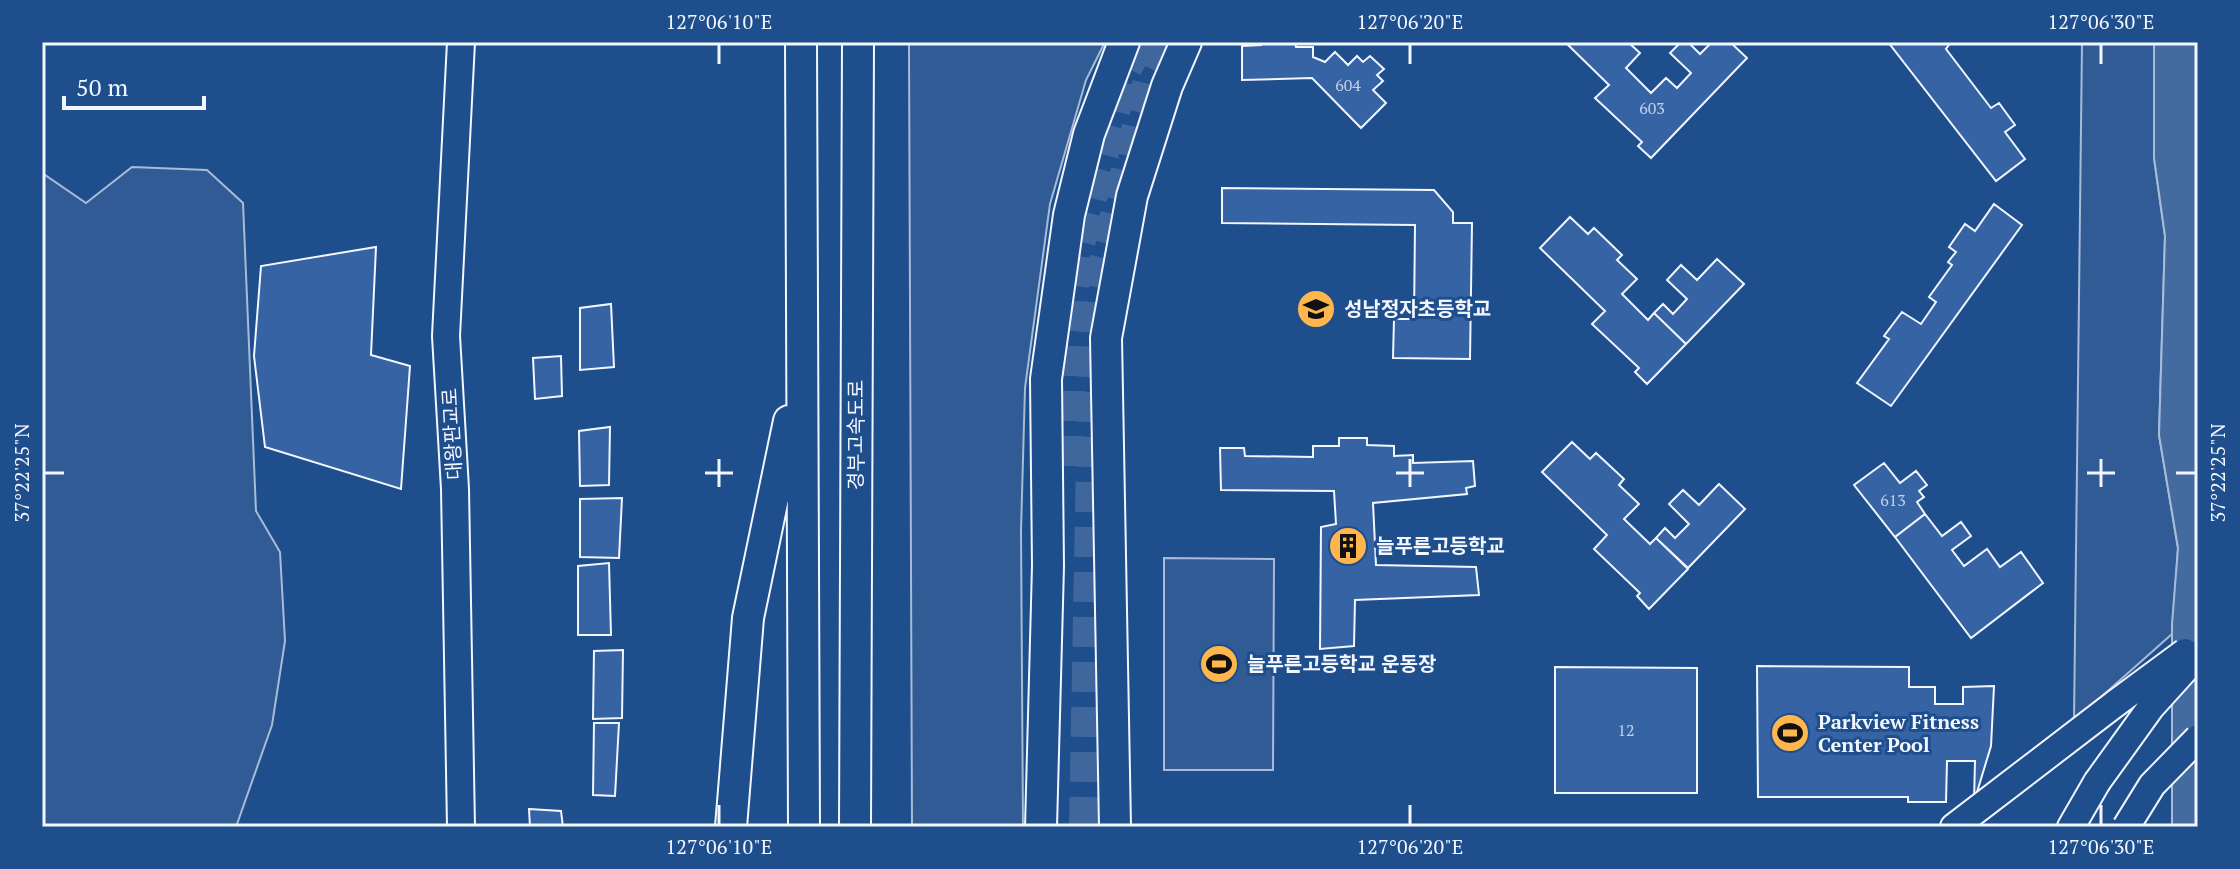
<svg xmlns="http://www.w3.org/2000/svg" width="2240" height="869" font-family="'PT Serif','Noto Sans KR',serif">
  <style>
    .built { fill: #305b95; stroke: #a8bbd7; stroke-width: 2 }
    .water { fill: #446ba0; stroke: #a8bbd7; stroke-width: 2 }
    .building { fill: #3563a3; stroke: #f2f6ff; stroke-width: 2 }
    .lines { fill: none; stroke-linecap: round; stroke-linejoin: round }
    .highway-tunnel { stroke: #3f679d; stroke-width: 30; stroke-dasharray: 30 15; stroke-linecap: butt }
    .primary-casing { stroke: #f2f6ff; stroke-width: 30 }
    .highway-casing { stroke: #f2f6ff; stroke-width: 34 }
    .primary { stroke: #1f4e8c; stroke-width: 26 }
    .highway { stroke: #1f4e8c; stroke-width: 30 }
    .primary-bridge-casing { stroke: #f2f6ff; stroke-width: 30; stroke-linecap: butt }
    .primary-bridge { stroke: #1f4e8c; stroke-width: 26 }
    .ticks { fill: none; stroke: #f2f6ff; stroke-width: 3 }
    .labels { text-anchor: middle; stroke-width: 6; stroke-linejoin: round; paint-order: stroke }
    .number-label { font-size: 16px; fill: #c3d1e8 }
    .poi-label { font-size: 20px; font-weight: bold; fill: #f2f6ff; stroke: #1f4e8c; text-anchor: start }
    .street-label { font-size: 20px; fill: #f2f6ff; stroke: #1f4e8c }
    .neatline { fill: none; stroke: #f2f6ff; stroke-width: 3 }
    .ticks-label { font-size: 20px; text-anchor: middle; fill: #f2f6ff }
  </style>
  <rect width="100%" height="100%" fill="#1f4e8c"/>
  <path class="built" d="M 909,42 L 1105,42 L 1086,80 L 1050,204 L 1025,388 L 1021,531 L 1023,827 L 912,827 Z
    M 2082,42 L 2154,42 L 2154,158 L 2165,236 L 2159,435 L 2178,548 L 2172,634 L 2074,721 Z
    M 132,167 L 207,170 L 243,203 L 256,511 L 280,552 L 285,641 L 272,725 L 236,827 L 42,827 L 42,173 L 86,203 Z
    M 1164,558 L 1274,559 L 1273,770 L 1164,770 Z"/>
  <path class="water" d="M 2154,42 L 2198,42 L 2198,827 L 2172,827 L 2172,624 L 2178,548 L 2159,435 L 2165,236 L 2154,158 Z"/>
  <path class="building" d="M 1261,42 L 1295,42 L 1296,47 L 1313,47 L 1313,57 L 1325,62 L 1335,52 L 1348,65 L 1357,56 L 1363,62 L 1370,56 L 1384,69 L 1377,75 L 1383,81 L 1373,90 L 1386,103 L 1361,128 L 1312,78 L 1242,80 L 1242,46 L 1261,45 Z
    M 1565,42 L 1628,42 L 1640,53 L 1626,68 L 1651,93 L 1666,78 L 1677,88 L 1691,73 L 1670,53 L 1681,42 L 1688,42 L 1700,54 L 1712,42 L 1730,42 L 1747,58 L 1651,158 L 1638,146 L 1642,142 L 1595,98 L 1609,85 Z
    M 1888,42 L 1951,42 L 1946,49 L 1991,108 L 1999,103 L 2015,125 L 2005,132 L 2025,159 L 1996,181 Z
    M 1222,188 L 1434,190 L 1453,212 L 1453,223 L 1472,223 L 1470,359 L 1393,358 L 1394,319 L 1414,319 L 1415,225 L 1222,223 Z
    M 1994,204 L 2022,225 L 1891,406 L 1857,383 L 1889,339 L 1884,336 L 1902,312 L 1921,324 L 1936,302 L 1929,297 L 1952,265 L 1948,262 L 1956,252 L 1949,247 L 1965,224 L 1975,231 Z
    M 1570,217 L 1588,234 L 1594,228 L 1622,255 L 1617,260 L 1637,279 L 1622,294 L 1648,320 L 1654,313 L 1686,344 L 1647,384 L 1635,372 L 1639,368 L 1592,324 L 1605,311 L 1540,248 Z
    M 376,247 L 371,355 L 410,366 L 401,489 L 265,447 L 254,356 L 261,266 Z
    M 1717,259 L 1744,284 L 1686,344 L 1654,313 L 1663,304 L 1673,314 L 1687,299 L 1667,280 L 1681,265 L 1697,280 Z
    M 611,304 L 614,367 L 580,370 L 580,308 Z
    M 561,356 L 562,396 L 535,399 L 533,358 Z
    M 610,427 L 609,485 L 580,486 L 579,431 Z
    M 1339,438 L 1367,438 L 1367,445 L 1394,446 L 1394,456 L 1413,455 L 1413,463 L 1473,461 L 1475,486 L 1466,488 L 1467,494 L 1373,503 L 1376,565 L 1476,567 L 1479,595 L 1355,600 L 1354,646 L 1320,649 L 1321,527 L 1336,524 L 1334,491 L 1221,490 L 1220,448 L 1244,448 L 1245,456 L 1313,457 L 1313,446 L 1339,446 Z
    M 1572,442 L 1590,459 L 1596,453 L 1624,479 L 1619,485 L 1639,504 L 1624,519 L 1650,544 L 1656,538 L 1688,569 L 1649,609 L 1637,596 L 1640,593 L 1594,549 L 1607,535 L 1542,472 Z
    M 1884,463 L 1900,483 L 1916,471 L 1927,485 L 1919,491 L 1924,497 L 1917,502 L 1925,514 L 1895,537 L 1854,485 Z
    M 1719,484 L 1745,509 L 1688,568 L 1656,538 L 1665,528 L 1675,538 L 1689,524 L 1669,504 L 1683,490 L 1699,505 Z
    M 622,498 L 619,558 L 580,557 L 580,499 Z
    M 1925,514 L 1942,536 L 1961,522 L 1971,536 L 1952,550 L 1964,566 L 1987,549 L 2000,567 L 2021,552 L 2043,583 L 1971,638 L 1895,537 Z
    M 609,563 L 611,635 L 578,635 L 578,566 Z
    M 623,650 L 622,718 L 593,719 L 594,651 Z
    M 1757,666 L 1909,667 L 1909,687 L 1935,687 L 1935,704 L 1963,704 L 1963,687 L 1994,686 L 1991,746 L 1974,802 L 1975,761 L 1947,761 L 1946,802 L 1908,802 L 1908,797 L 1758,797 Z
    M 1555,667 L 1697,668 L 1697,793 L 1555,793 Z
    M 594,723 L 619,723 L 615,796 L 593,795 Z
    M 529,809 L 561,811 L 563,827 L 530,827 Z"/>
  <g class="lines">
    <path class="highway-tunnel" d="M 1070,466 L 1073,300 L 1079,247 L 1126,70 L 1141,42
      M 1084,827 L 1094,302 L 1149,76 L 1166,42"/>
    <g class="primary-casing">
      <path id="primary" d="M 461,42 L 446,336 L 455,489 L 461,827
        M 1954,827 L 2116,703
        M 2071,827 L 2097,782"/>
    </g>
    <g class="highway-casing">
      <path id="highway" d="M 801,42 L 804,827
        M 731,827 L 748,618 L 789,421
        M 855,827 L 858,42
        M 1041,827 L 1048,566 L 1046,379 L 1069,215 L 1089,134 L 1124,42
        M 1115,827 L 1106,338 L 1132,196 L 1167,86 L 1186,42"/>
    </g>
    <use href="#primary" class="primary"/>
    <use href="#highway" class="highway"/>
    <g class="primary-bridge-casing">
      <path id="primary-bridge" d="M 2116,703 L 2185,652
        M 2097,782 L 2151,707 L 2198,655
        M 2126,827 L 2152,785 L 2198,738"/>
    </g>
    <use href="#primary-bridge" class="primary-bridge"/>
  </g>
  <path class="ticks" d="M 719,44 L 719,64M 1410,44 L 1410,64M 2101,44 L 2101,64M 719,459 L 719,487M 1410,459 L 1410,487M 2101,459 L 2101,487M 44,473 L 64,473M 705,473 L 733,473M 1396,473 L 1424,473M 2087,473 L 2115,473M 2176,473 L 2196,473M 719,805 L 719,825M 1410,805 L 1410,825M 2101,805 L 2101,825"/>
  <defs>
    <g id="school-disc" transform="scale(2)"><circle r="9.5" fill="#ffb74d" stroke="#1f4e8c"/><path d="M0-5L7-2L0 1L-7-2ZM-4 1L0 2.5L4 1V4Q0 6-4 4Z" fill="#111"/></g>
    <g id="building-disc" transform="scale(2)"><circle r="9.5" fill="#ffb74d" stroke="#1f4e8c"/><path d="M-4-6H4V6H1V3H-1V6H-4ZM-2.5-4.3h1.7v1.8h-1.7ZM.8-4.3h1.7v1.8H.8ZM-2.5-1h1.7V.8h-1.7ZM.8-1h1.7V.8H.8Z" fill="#111"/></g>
    <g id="stadium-disc" transform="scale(2)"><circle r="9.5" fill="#ffb74d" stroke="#1f4e8c"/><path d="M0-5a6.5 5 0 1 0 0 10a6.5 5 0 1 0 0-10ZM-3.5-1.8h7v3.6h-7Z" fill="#111"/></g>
  </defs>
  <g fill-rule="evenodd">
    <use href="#school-disc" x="1316" y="309"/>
    <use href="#building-disc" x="1348" y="546"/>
    <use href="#stadium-disc" x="1219" y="664"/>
    <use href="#stadium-disc" x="1790" y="733"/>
  </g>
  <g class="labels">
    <g class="number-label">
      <text x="1348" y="91">604</text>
      <text x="1652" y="114">603</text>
      <text x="1893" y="506">613</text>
      <text x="1626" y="736">12</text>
    </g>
    <g class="poi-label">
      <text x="1344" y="316">성남정자초등학교</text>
      <text x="1376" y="553">늘푸른고등학교</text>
      <text x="1247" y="671">늘푸른고등학교 운동장</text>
      <text x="1818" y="729">Parkview Fitness<tspan x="1818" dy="23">Center Pool</tspan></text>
    </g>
    <g class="street-label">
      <text transform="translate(452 434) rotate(-93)" y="7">대왕판교로</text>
      <text transform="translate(856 435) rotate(-90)" y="7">경부고속도로</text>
    </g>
  </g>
  <rect width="2240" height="869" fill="none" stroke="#1f4e8c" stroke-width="88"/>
  <path d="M64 96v12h140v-12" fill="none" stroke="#f2f6ff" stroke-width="4"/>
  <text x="76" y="96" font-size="24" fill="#f2f6ff" stroke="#1f4e8c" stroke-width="6" paint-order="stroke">50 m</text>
  <rect x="44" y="44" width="2152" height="781" class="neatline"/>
  <g class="ticks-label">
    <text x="719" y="29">127°06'10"E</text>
    <text x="1410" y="29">127°06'20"E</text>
    <text x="2101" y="29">127°06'30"E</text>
    <text transform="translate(22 473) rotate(-90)" y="7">37°22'25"N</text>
    <text transform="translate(2218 473) rotate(-90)" y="7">37°22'25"N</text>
    <text x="719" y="854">127°06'10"E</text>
    <text x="1410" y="854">127°06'20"E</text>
    <text x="2101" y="854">127°06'30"E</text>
  </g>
</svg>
